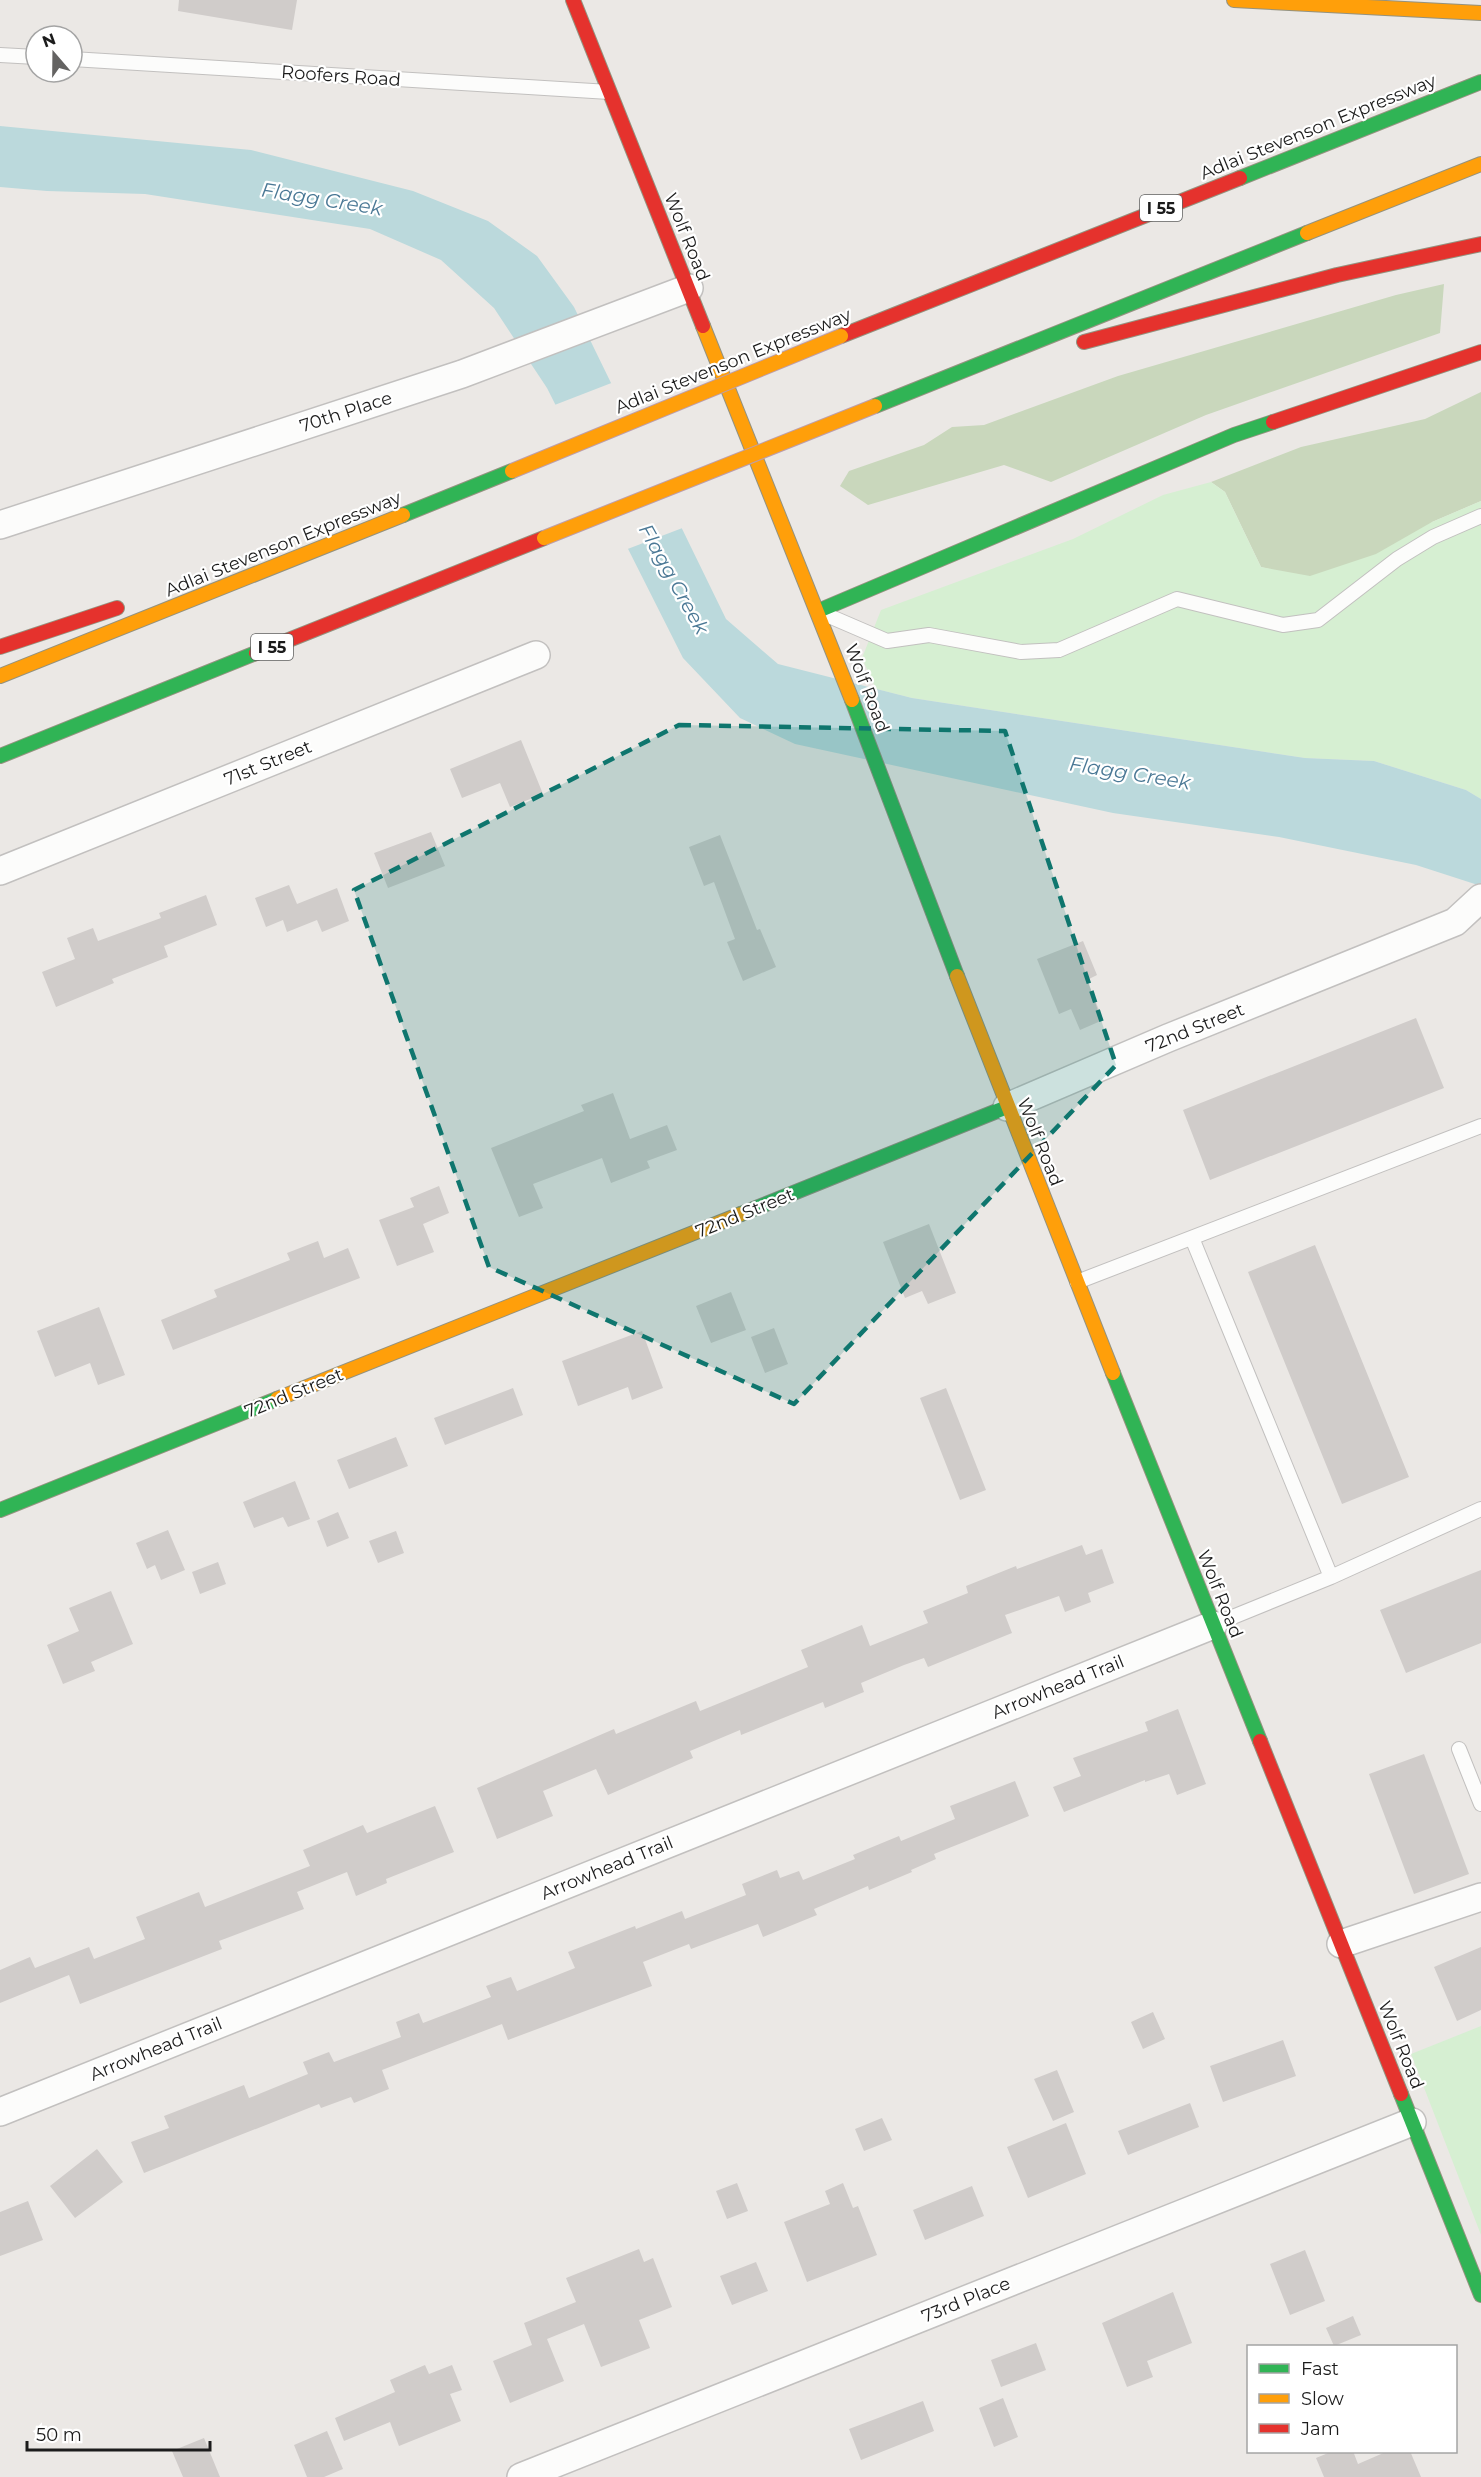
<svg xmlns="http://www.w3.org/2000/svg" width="1481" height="2477" font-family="Montserrat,sans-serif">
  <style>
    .forest { fill: #c9d7bc }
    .park { fill: #d6efd2 }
    .water { fill: #bbd9dc }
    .pier { fill: #ebe8e5 }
    .building { fill: #d0ccca }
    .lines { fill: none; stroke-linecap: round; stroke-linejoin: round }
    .lane-casing { stroke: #c2c0bf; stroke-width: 16 }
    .street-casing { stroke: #c2c0bf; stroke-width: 30 }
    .fast-casing { stroke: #94927f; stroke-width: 16 }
    .slow-casing { stroke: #94927f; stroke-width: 16 }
    .jam-casing { stroke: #94927f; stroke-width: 16 }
    .lane { stroke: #fcfcfb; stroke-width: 14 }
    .street { stroke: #fcfcfb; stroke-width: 27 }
    .fast { stroke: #30b455; stroke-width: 14 }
    .slow { stroke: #ff9f0a; stroke-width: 14 }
    .jam { stroke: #e5322d; stroke-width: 14 }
    .slow-bridge-casing { stroke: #bd9eab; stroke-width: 16; stroke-linecap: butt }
    .slow-bridge { stroke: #ff9f0a; stroke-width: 14 }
    .marked { fill: #0f766e; fill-opacity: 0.2; stroke: #0f766e; stroke-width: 4.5; stroke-dasharray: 12 8; stroke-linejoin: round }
    .labels { text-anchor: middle; stroke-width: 4.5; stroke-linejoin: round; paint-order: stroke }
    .shield { fill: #fff; stroke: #606060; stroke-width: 1.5 }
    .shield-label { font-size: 16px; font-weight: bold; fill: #1c1c1c }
    .street-label { font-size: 18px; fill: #1c1c1c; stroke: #fff }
    .water-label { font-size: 20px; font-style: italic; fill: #4a7895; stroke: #fff }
  </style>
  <rect width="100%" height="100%" fill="#ebe8e5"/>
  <path class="forest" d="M 1444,284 L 1440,333 L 1206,415 L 1051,482 L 1004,465 L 868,505 L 840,486 L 849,471 L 924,445 L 952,427 L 984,425 L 1118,376 L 1396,295 Z
    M 1481,392 L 1481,501 L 1432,522 L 1398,601 L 1261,567 L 1225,492 L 1211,482 L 1301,447 L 1425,419 Z"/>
  <path class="park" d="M 1211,482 L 1225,492 L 1261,567 L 1310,576 L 1376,554 L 1432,522 L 1481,501 L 1481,799 L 1466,790 L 1374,761 L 1305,758 L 912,698 L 876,689 L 862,658 L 881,610 L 1073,539 L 1163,495 Z
    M 1481,2026 L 1481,2235 L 1411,2054 Z"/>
  <path class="water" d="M 0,126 L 251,150 L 413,191 L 488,221 L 537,256 L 574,307 L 726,619 L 778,664 L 912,698 L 1305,758 L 1374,761 L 1466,790 L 1481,799 L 1481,886 L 1416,865 L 1279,837 L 1113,813 L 795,744 L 740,718 L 683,658 L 547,388 L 494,308 L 441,260 L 370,229 L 145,194 L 47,191 L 0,187 Z"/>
  <path class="pier" d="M 614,382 L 685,527 L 625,550 L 552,406 Z"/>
  <path class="building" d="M 179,0 L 297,0 L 292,30 L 178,11 Z
    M 521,740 L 543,794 L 510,807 L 500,783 L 462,798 L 450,769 Z
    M 431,832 L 445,866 L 388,888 L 374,853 Z
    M 720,835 L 757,930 L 760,929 L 776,967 L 743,981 L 727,942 L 735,939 L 714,882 L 704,886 L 689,847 Z
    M 289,885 L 297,904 L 337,888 L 349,921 L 322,932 L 317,920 L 287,932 L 283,920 L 266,927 L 255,898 Z
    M 206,895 L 217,925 L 164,946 L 168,957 L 112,979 L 114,983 L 56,1007 L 42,972 L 75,959 L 67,938 L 93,928 L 98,941 L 161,918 L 159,913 Z
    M 1083,941 L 1097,975 L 1087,980 L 1103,1020 L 1080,1030 L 1071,1009 L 1059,1014 L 1037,959 Z
    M 1416,1018 L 1444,1088 L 1210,1180 L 1183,1110 Z
    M 613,1093 L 630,1139 L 667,1125 L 677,1150 L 647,1161 L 650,1168 L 611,1183 L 602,1158 L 533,1184 L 543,1208 L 519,1217 L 491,1148 L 584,1111 L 581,1105 Z
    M 439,1186 L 449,1213 L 423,1224 L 434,1252 L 397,1266 L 379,1220 L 414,1207 L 410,1198 Z
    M 929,1224 L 956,1293 L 928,1304 L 922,1291 L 905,1298 L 883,1242 Z
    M 318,1241 L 324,1258 L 348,1248 L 360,1278 L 173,1350 L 161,1320 L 217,1297 L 214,1290 L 290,1260 L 287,1253 Z
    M 1315,1245 L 1409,1477 L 1342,1504 L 1248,1272 Z
    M 731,1292 L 746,1330 L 711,1343 L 696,1306 Z
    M 99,1307 L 125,1375 L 98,1385 L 90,1363 L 55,1377 L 37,1331 Z
    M 774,1328 L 788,1364 L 765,1373 L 751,1337 Z
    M 642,1331 L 663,1388 L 632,1400 L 628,1387 L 578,1406 L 562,1361 Z
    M 513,1388 L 523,1415 L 445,1445 L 434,1418 Z
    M 946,1388 L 986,1490 L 960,1500 L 920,1398 Z
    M 396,1437 L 408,1466 L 349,1489 L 337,1460 Z
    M 295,1481 L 310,1519 L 288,1527 L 283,1517 L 254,1528 L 243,1502 Z
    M 338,1512 L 349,1538 L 327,1547 L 317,1521 Z
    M 168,1530 L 185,1570 L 161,1580 L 155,1565 L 147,1569 L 136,1543 Z
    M 396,1531 L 404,1553 L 378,1563 L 369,1541 Z
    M 1082,1545 L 1086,1555 L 1102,1549 L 1114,1583 L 1088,1593 L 1091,1602 L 1065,1612 L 1059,1596 L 1005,1615 L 1012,1633 L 928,1667 L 924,1658 L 904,1665 L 861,1683 L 864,1692 L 825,1708 L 823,1702 L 741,1735 L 740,1730 L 690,1751 L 693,1758 L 608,1795 L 596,1769 L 543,1791 L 553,1816 L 497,1839 L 477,1788 L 614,1729 L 616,1734 L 696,1701 L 700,1711 L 808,1667 L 801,1650 L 862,1625 L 870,1646 L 928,1623 L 923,1611 L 968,1593 L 966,1586 L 1016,1566 L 1017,1569 Z
    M 218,1562 L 226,1584 L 200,1594 L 192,1572 Z
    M 1481,1570 L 1481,1643 L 1406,1673 L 1380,1610 Z
    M 111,1591 L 133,1644 L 91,1662 L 95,1671 L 63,1684 L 47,1645 L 79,1631 L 69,1608 Z
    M 1178,1709 L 1206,1784 L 1177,1795 L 1169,1774 L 1145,1782 L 1145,1780 L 1064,1812 L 1053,1787 L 1081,1776 L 1073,1758 L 1148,1731 L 1145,1722 Z
    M 1424,1754 L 1469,1874 L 1414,1894 L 1369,1774 Z
    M 1015,1781 L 1029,1816 L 934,1854 L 936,1859 L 911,1870 L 912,1872 L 869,1890 L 868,1886 L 814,1909 L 817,1915 L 763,1937 L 758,1924 L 691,1949 L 689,1944 L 643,1962 L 652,1986 L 508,2040 L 502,2024 L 382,2070 L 389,2089 L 354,2103 L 351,2097 L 321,2108 L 319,2104 L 144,2173 L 131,2142 L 169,2128 L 164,2116 L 244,2085 L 249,2098 L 308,2074 L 303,2062 L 329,2052 L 334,2062 L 401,2037 L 396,2022 L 419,2013 L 423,2023 L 491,1997 L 486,1986 L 511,1977 L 517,1991 L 575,1968 L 568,1952 L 635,1926 L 636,1929 L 682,1911 L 685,1919 L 746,1895 L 742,1884 L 777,1870 L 780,1878 L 799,1871 L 803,1880 L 855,1859 L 853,1855 L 899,1836 L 901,1841 L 955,1819 L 950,1806 Z
    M 435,1806 L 454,1852 L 386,1879 L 387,1883 L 356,1896 L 347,1872 L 297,1892 L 304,1909 L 219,1941 L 222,1949 L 80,2004 L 69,1975 L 0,2003 L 0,1970 L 30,1957 L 35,1968 L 89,1947 L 94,1959 L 145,1939 L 136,1917 L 199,1892 L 205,1907 L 310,1866 L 303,1850 L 363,1825 L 367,1833 Z
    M 1481,1947 L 1481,2010 L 1457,2021 L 1434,1967 Z
    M 1153,2012 L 1165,2039 L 1143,2049 L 1131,2022 Z
    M 1283,2040 L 1296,2076 L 1223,2102 L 1210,2066 Z
    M 1057,2070 L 1074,2112 L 1053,2121 L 1034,2079 Z
    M 1190,2103 L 1199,2127 L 1128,2155 L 1118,2131 Z
    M 882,2118 L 892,2140 L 864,2151 L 855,2129 Z
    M 1066,2123 L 1086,2174 L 1028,2198 L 1007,2147 Z
    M 97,2149 L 123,2182 L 75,2218 L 50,2186 Z
    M 737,2183 L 748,2211 L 727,2219 L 716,2191 Z
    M 843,2183 L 853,2208 L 858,2206 L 877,2255 L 807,2282 L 784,2222 L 830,2204 L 825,2191 Z
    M 972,2186 L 984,2216 L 925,2240 L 913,2210 Z
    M 28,2201 L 43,2240 L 0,2256 L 0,2212 Z
    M 639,2249 L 644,2262 L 653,2258 L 672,2307 L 639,2320 L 650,2348 L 601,2367 L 584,2324 L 547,2339 L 564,2381 L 510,2403 L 493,2361 L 532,2345 L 524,2323 L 576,2302 L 566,2278 Z
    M 1305,2250 L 1325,2301 L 1290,2315 L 1270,2264 Z
    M 756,2262 L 768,2291 L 732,2305 L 720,2276 Z
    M 1173,2292 L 1192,2343 L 1147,2361 L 1153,2377 L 1127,2387 L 1102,2323 Z
    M 1353,2316 L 1361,2335 L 1334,2346 L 1326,2328 Z
    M 1036,2343 L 1046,2370 L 1001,2387 L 991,2360 Z
    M 425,2365 L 429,2374 L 452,2365 L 462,2390 L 450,2394 L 461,2421 L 399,2446 L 390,2422 L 344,2441 L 335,2418 L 395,2392 L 390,2380 Z
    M 1003,2398 L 1018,2437 L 994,2447 L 979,2408 Z
    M 923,2401 L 934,2431 L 861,2460 L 849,2429 Z
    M 327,2431 L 343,2469 L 324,2477 L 307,2477 L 294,2445 Z
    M 204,2438 L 220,2477 L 183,2477 L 172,2451 Z
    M 1333,2451 L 1353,2451 L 1358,2464 L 1388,2451 L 1410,2451 L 1421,2477 L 1324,2477 L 1316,2458 Z"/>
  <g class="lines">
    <g class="lane-casing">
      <path id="lane" d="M 0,55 L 36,57
        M 72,59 L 609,92
        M 822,613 L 887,641 L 929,635 L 1021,652 L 1059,650 L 1177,599 L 1283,625 L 1318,620 L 1397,559 L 1433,537 L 1481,516
        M 1192,1238 L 1331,1577
        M 1077,1282 L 1481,1126
        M 1213,1625 L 1331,1577 L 1481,1509
        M 1459,1749 L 1481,1804"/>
    </g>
    <g class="street-casing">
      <path id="street" d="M 0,525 L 462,374 L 689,288
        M 0,871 L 536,655
        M 1007,1107 L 1168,1038 L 1455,922 L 1481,898
        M 1341,1944 L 1481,1897
        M 0,2112 L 1213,1625
        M 521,2477 L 1412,2122"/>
    </g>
    <g class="fast-casing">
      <path id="fast" d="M 1240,178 L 1481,82
        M 875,406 L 1307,233
        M 403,515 L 512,471
        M 818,611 L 1234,435 L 1273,422
        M 852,700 L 957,976
        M 0,756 L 256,653
        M 741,1214 L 1007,1107
        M 1113,1373 L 1260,1741
        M 0,1510 L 277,1399
        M 1401,2094 L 1481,2295"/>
    </g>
    <g class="slow-casing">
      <path id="slow" d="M 1234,0 L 1481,13
        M 1307,233 L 1481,164
        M 703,326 L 852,700
        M 0,676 L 403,515
        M 957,976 L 1113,1373
        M 277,1399 L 741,1214"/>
    </g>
    <g class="jam-casing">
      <path id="jam" d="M 573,0 L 703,326
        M 841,336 L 1240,178
        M 1084,342 L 1337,275 L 1481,244
        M 1273,422 L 1481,352
        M 0,647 L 117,608
        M 256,653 L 544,538
        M 1260,1741 L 1401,2094"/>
    </g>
    <use href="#lane" class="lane"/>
    <use href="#street" class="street"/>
    <use href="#fast" class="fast"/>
    <use href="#slow" class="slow"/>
    <use href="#jam" class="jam"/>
    <g class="slow-bridge-casing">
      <path id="slow-bridge" d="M 512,471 L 841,336
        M 544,538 L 875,406"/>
    </g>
    <use href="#slow-bridge" class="slow-bridge"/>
  </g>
  <path class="marked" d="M 679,725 L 1005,731 L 1116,1065 L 794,1404 L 489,1267 L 354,890 Z"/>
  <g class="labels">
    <g class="shield">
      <rect x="1140" y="195" width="42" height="26" rx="4.5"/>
      <rect x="251" y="634" width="42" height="26" rx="4.5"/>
    </g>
    <g class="shield-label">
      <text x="1161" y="214">I 55</text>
      <text x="272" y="653">I 55</text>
    </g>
    <g class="street-label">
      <text transform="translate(341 76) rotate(4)" y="6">Roofers Road</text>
      <text transform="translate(1318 127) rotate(-22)" y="6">Adlai Stevenson Expressway</text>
      <text transform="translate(687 237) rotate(68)" y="6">Wolf Road</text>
      <text transform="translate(733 361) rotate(-22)" y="6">Adlai Stevenson Expressway</text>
      <text transform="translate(346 412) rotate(-18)" y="6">70th Place</text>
      <text transform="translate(283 544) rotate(-22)" y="6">Adlai Stevenson Expressway</text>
      <text transform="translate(867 688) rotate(69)" y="6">Wolf Road</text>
      <text transform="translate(268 763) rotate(-22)" y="6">71st Street</text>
      <text transform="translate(1195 1028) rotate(-22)" y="6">72nd Street</text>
      <text transform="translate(1040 1142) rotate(68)" y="6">Wolf Road</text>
      <text transform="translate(745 1213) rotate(-22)" y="6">72nd Street</text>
      <text transform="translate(294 1393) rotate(-22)" y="6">72nd Street</text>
      <text transform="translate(1220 1594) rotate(68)" y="6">Wolf Road</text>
      <text transform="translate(1058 1687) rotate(-22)" y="6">Arrowhead Trail</text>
      <text transform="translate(607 1868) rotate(-22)" y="6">Arrowhead Trail</text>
      <text transform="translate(1401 2045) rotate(68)" y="6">Wolf Road</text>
      <text transform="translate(156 2049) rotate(-22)" y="6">Arrowhead Trail</text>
      <text transform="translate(966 2300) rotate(-22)" y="6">73rd Place</text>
    </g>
    <g class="water-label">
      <text transform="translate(322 199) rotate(9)" y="7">Flagg Creek</text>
      <text transform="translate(674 579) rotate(61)" y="7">Flagg Creek</text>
      <text transform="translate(1130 773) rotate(9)" y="7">Flagg Creek</text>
    </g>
  </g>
  <rect x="1247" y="2345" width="210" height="108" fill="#ffffff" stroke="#a4a4a4" stroke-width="1.5"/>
  <rect x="1259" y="2364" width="30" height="9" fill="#30b455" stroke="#a4a4a4" stroke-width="1.5"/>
  <text x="1301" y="2375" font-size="18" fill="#1c1c1c">Fast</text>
  <rect x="1259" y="2394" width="30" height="9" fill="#ff9f0a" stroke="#a4a4a4" stroke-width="1.5"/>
  <text x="1301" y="2405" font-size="18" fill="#1c1c1c">Slow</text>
  <rect x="1259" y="2424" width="30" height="9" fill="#e5322d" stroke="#a4a4a4" stroke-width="1.5"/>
  <text x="1301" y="2435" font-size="18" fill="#1c1c1c">Jam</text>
  <g transform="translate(54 54) rotate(340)"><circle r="28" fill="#ffffff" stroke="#a4a4a4" stroke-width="1.5"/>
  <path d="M0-4.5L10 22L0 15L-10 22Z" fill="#646362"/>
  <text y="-9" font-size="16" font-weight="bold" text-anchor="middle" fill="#1c1c1c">N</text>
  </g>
  <path d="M27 2441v9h183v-9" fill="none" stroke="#1c1c1c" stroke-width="3"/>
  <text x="36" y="2441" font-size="18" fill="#1c1c1c" stroke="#ffffff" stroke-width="4.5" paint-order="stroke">50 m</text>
</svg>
